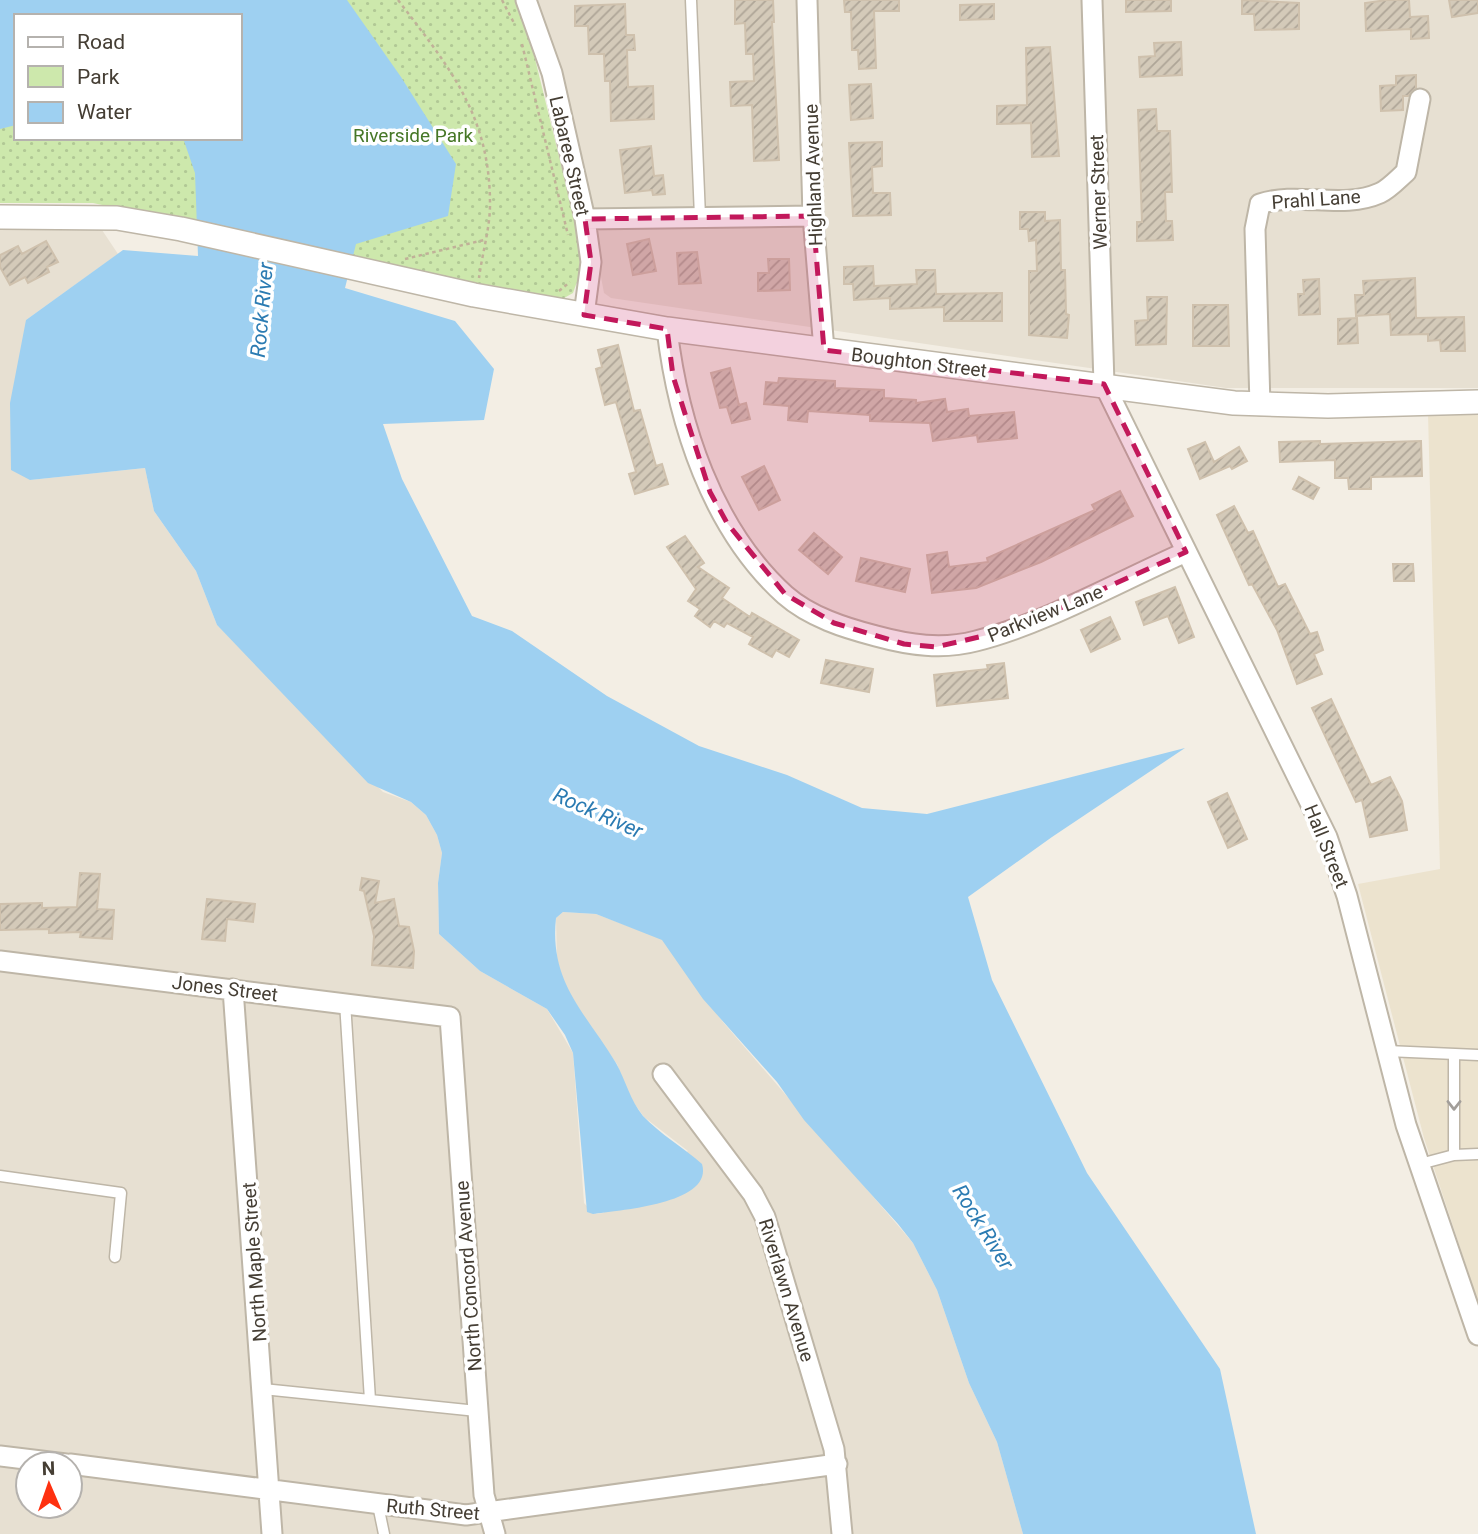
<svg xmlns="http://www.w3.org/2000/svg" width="1478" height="1534" font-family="Roboto,sans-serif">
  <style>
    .residential { fill: #e7e0d2; fill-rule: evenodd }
    .education { fill: #ece3ce }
    .green { fill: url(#green-dots); fill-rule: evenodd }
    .water { fill: #9ed0f1 }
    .building { fill: url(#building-hatch); stroke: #cfc1ad; stroke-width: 2 }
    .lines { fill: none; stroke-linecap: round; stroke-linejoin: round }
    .service-casing { stroke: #beb6a7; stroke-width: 13 }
    .minor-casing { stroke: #beb6a7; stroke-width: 23 }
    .tertiary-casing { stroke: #beb6a7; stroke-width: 26 }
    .path { stroke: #c0b198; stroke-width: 2.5; stroke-dasharray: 3.5 3.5; stroke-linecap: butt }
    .service { stroke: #fff; stroke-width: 10 }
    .minor { stroke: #fff; stroke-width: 19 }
    .tertiary { stroke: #fff; stroke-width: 23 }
    .oneway { stroke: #a29e9a }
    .marked { fill: #c2185b; fill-opacity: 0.2; stroke: #c2185b; stroke-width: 5; stroke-dasharray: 14 9; stroke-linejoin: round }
    .labels { text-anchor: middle; stroke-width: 7; stroke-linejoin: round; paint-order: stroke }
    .park-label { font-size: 19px; fill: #467726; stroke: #fff }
    .street-label { font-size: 19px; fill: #453e34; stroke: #fff }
    .water-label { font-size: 21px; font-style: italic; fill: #2b7bb2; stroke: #fff }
  </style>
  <defs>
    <pattern id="green-dots" width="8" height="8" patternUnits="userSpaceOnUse" patternTransform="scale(1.75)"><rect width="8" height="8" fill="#cde8ac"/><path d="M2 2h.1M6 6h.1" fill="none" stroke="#b1c895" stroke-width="1.8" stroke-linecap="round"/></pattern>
    <pattern id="building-hatch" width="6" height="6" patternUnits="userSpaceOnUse" patternTransform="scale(1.75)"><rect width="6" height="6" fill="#d4cab9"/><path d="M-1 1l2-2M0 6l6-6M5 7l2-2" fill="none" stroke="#aea597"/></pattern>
  </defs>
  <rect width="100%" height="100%" fill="#f3eee4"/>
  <path class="residential" d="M 534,0 L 1478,0 L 1478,388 L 1226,388 L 611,298 L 604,293 L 580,166 Z
    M 100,227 L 118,254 L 26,320 L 30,480 L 145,468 L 154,511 L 196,571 L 217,625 L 383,792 L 411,802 L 426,815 L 437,835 L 442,853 L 438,883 L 439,934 L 480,971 L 547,1009 L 573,1053 L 584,1203 L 594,1214 L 603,1213 L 688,1151 L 644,1117 L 629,1096 L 617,1064 L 591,1029 L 564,984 L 557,959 L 556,918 L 563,912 L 596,914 L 662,939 L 723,1022 L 913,1243 L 937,1290 L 969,1383 L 997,1442 L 1023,1534 L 0,1534 L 0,228 ZM 28,1464 L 70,1464 L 70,1506 L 28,1506 Z"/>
  <path class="education" d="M 1478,413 L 1478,1302 L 1424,1138 L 1358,884 L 1440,869 L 1428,414 Z"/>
  <path class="green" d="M 0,0 L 516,0 L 524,14 L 581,246 L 583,265 L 573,293 L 557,302 L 93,203 L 0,203 ZM 16,16 L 240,16 L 240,138 L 16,138 Z"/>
  <path class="water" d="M 0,0 L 347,0 L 401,77 L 456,164 L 448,216 L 356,244 L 345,288 L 455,321 L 494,369 L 484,420 L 383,424 L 402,479 L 472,616 L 512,631 L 607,696 L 699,746 L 787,775 L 862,808 L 927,814 L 1185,748 L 1052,837 L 968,897 L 992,980 L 1087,1173 L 1220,1369 L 1256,1534 L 1023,1534 L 997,1442 L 969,1383 L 937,1290 L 913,1243 L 898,1224 L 804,1120 L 777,1082 L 703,999 L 662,940 L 596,914 L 563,912 L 556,918 C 549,983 586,1013 616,1063 C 626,1081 630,1100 643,1116 C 660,1134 684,1148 702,1164 C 714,1204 619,1210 593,1214 L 587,1212 L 573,1053 L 565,1035 L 547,1009 L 480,971 L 439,934 L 438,883 L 442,853 L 437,835 L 426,815 L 411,802 L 368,783 L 217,625 L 196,571 L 154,511 L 145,468 L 30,480 L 11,470 L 10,403 L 26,320 L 123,250 L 198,256 L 195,173 L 183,138 L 240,138 L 240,16 L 16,16 L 16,125 L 0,129 Z"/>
  <path class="building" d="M 735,0 L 773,0 L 774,22 L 772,22 L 779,160 L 754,161 L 752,105 L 731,106 L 730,82 L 754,81 L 753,54 L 746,54 L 745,23 L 735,24 Z
    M 844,0 L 899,0 L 899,11 L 874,11 L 876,68 L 859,69 L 858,50 L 852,50 L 851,12 L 845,12 Z
    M 1126,0 L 1171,0 L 1171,11 L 1126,12 Z
    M 1242,0 L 1299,3 L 1299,29 L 1255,30 L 1254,14 L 1242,14 Z
    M 1387,0 L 1409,0 L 1410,17 L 1428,16 L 1429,38 L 1411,39 L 1411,29 L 1366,31 L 1365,3 Z
    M 1449,0 L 1478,0 L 1478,13 L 1452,17 Z
    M 625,4 L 626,35 L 634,35 L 635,50 L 627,50 L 628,87 L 653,86 L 654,119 L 611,121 L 610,81 L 605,81 L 604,54 L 589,54 L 588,26 L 575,26 L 575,6 Z
    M 994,4 L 994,19 L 960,20 L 960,5 Z
    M 1181,42 L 1182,75 L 1140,77 L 1139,57 L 1155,56 L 1154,43 Z
    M 1050,47 L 1059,156 L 1032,157 L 1031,123 L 997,124 L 997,106 L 1027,105 L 1026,48 Z
    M 1416,75 L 1416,88 L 1408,96 L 1403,96 L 1403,110 L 1381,111 L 1380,86 L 1396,85 L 1396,76 Z
    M 871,84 L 873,118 L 851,120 L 849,85 Z
    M 1156,109 L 1157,131 L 1170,131 L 1172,192 L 1165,192 L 1166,221 L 1172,221 L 1173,240 L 1137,241 L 1137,222 L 1142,222 L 1138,110 Z
    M 882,142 L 882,166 L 872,167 L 873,193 L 890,193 L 891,215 L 853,216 L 849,143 Z
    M 651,146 L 654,176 L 663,175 L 665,194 L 653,195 L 652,190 L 625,193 L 620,150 Z
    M 1020,212 L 1045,212 L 1045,221 L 1060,220 L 1061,270 L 1065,270 L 1066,314 L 1069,315 L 1067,338 L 1029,335 L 1029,271 L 1037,271 L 1036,240 L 1029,241 L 1028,229 L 1020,229 Z
    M 649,239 L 656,271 L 633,275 L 627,244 Z
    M 46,241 L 58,262 L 47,267 L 49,272 L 28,283 L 25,277 L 10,285 L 0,267 L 0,255 L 18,246 L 22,254 Z
    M 697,252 L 701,283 L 679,284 L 677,253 Z
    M 768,259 L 789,259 L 790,290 L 758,291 L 758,273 L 769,273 Z
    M 873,266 L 874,286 L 917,284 L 916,270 L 935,270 L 936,294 L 1002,293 L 1002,321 L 944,321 L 944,307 L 890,309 L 890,298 L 854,300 L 853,284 L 844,284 L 844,267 Z
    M 1415,278 L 1416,318 L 1464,317 L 1465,351 L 1441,351 L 1440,340 L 1428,341 L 1428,334 L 1391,335 L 1390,314 L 1356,316 L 1355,295 L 1364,295 L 1363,281 Z
    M 1319,279 L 1320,314 L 1299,315 L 1298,294 L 1304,294 L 1303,280 Z
    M 1147,297 L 1167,297 L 1166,344 L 1136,345 L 1135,321 L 1148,320 Z
    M 1193,305 L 1228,305 L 1229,346 L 1193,346 Z
    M 1357,318 L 1358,343 L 1338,344 L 1338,319 Z
    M 618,345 L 634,411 L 640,410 L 656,466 L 662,464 L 668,484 L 635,494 L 629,474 L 636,472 L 616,402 L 605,405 L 596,369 L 602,367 L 598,350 Z
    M 730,368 L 739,405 L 746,403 L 750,419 L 732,423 L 727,407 L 720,408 L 711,373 Z
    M 779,378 L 835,381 L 835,388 L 884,390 L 884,398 L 916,400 L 916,403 L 945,399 L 947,412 L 968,409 L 969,416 L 1014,412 L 1017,438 L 978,442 L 977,435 L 933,441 L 930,423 L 870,421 L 870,415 L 808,411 L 807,422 L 788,420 L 789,406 L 764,404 L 766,382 L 778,383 Z
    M 1320,441 L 1320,444 L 1421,441 L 1422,476 L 1371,477 L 1371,489 L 1349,489 L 1348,478 L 1335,478 L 1335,460 L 1280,462 L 1279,442 Z
    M 1205,442 L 1214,462 L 1239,447 L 1247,461 L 1232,469 L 1230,466 L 1200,479 L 1188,449 Z
    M 764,466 L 780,500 L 759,510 L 742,477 Z
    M 1299,477 L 1319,488 L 1313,499 L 1293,489 Z
    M 1120,491 L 1133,516 L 1041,562 L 976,588 L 932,593 L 927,555 L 947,552 L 949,567 L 988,562 L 987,558 L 1095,510 L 1092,505 Z
    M 1234,506 L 1248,533 L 1253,531 L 1278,587 L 1285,584 L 1310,634 L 1317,632 L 1323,650 L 1314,654 L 1322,674 L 1297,684 L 1277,630 L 1252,584 L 1249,585 L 1217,515 Z
    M 814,533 L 842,557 L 828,574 L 799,550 Z
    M 685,536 L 704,563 L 698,567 L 729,588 L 722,598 L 750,617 L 752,613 L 799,640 L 789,657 L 776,650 L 772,657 L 749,644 L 753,637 L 727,623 L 724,627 L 714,621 L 710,627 L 695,616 L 700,609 L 688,601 L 696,589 L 667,547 Z
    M 861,558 L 910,569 L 905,592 L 856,581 Z
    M 1393,564 L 1413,564 L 1414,581 L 1394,581 Z
    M 1175,587 L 1194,637 L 1179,643 L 1168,616 L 1144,625 L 1136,602 Z
    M 1110,617 L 1120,639 L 1091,652 L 1081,630 Z
    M 826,660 L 873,669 L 869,692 L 821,683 Z
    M 1004,663 L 1008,698 L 937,706 L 934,675 L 988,669 L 987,665 Z
    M 1331,699 L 1371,785 L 1390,777 L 1402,801 L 1407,830 L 1370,837 L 1362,800 L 1356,802 L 1312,708 Z
    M 1227,793 L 1247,839 L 1228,848 L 1208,802 Z
    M 80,873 L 100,874 L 97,909 L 114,910 L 112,939 L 80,937 L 81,932 L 49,933 L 49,929 L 0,930 L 0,904 L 42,903 L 42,908 L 77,907 Z
    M 362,878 L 379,881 L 375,903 L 394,899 L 399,926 L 409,927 L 414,951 L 413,968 L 372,965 L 374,936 L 364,891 L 360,890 Z
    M 207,899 L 255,904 L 253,922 L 227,919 L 225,941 L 202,939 Z"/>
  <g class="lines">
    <g class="service-casing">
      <path id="service" d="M 691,0 L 700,217
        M 345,1002 L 370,1400
        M 1387,1051 L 1478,1055
        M 1454,1055 L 1454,1155
        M 1420,1164 L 1454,1155 L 1478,1154
        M 0,1176 L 121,1193 L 115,1257
        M 263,1389 L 477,1411
        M 378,1505 L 384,1534"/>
    </g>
    <g class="minor-casing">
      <path id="minor" d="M 526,0 L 552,73 L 585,219 L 591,262 L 584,315
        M 807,0 L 813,216 L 824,350
        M 1092,0 L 1104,384 L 1327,837 L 1347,896 L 1406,1125 L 1478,1335
        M 585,219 L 813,216
        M 667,329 C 678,423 712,529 785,595 C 810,617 845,628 876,636 C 909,645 942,650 976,641 C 1044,624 1120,581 1186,552
        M 1260,405 L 1255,229 L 1260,204 C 1298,191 1342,210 1380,193 C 1389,189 1399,178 1406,172 L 1420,99
        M 0,961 L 450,1017 L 484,1495 L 495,1534
        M 233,989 L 272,1534
        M 663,1074 L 753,1194 L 765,1217 L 834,1449 L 842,1534
        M 0,1456 L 66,1464
        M 70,1464 L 466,1515 L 837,1464"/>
    </g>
    <g class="tertiary-casing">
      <path id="tertiary" d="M 0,217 L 117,218 L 181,229 L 474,295 L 667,329 L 1234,403 L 1328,406 L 1478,402"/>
    </g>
    <path class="path" d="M 398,0 C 449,67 490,115 490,204 C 490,229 482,254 479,278
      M 502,0 L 515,25
      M 522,44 L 568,235
      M 405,259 L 484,240
      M 559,291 L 570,282"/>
    <use href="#service" class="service"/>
    <use href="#minor" class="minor"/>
    <use href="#tertiary" class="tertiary"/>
  </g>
  <defs><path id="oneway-chevron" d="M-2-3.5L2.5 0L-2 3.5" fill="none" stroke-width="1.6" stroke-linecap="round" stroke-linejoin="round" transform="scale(1.75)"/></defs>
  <use class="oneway" href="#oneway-chevron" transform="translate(1454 1105) rotate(90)"/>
  <path class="marked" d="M 813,216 L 824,350 L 1104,384 L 1186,552 L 1013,629 L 936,647 L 904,644 L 834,623 L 785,594 L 727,523 L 710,492 L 673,376 L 667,329 L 584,315 L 591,262 L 585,219 Z"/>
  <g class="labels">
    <g class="park-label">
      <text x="413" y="142">Riverside Park</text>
    </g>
    <g class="street-label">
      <text transform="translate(570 156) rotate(77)" y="7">Labaree Street</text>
      <text transform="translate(813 175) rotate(-92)" y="7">Highland Avenue</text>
      <text transform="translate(1098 192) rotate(-92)" y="7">Werner Street</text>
      <text transform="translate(1316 199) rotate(-4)" y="7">Prahl Lane</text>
      <text transform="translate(919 362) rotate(7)" y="7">Boughton Street</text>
      <text transform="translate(1045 613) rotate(-22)" y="7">Parkview Lane</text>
      <text transform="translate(1327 846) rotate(68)" y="7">Hall Street</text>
      <text transform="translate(225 988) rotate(7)" y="7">Jones Street</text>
      <text transform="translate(254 1262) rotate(-94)" y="7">North Maple Street</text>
      <text transform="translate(468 1276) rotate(-94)" y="7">North Concord Avenue</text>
      <text transform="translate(787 1290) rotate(73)" y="7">Riverlawn Avenue</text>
      <text transform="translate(433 1509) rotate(5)" y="7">Ruth Street</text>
    </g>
    <g class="water-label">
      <text transform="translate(262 310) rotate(-85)" y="7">Rock River</text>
      <text transform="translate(598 813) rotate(24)" y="7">Rock River</text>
      <text transform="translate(983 1227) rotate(58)" y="7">Rock River</text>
    </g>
  </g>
  <rect x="14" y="14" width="228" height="126" fill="#ffffff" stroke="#b5b2ae" stroke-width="2"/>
  <rect x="28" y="37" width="35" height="10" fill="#ffffff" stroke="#b5b2ae" stroke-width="2"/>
  <text x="77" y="49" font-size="21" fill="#453e34">Road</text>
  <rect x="28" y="66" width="35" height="21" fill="#cde8ac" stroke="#b5b2ae" stroke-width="2"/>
  <text x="77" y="84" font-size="21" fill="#453e34">Park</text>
  <rect x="28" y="102" width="35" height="21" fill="#9ed0f1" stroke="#b5b2ae" stroke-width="2"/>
  <text x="77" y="119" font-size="21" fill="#453e34">Water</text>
  <g transform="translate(49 1485) rotate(358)"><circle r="33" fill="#ffffff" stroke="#b5b2ae" stroke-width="2"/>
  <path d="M0-5L12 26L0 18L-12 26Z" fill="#fe3110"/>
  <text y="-10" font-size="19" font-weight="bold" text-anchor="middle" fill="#453e34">N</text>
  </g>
</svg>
